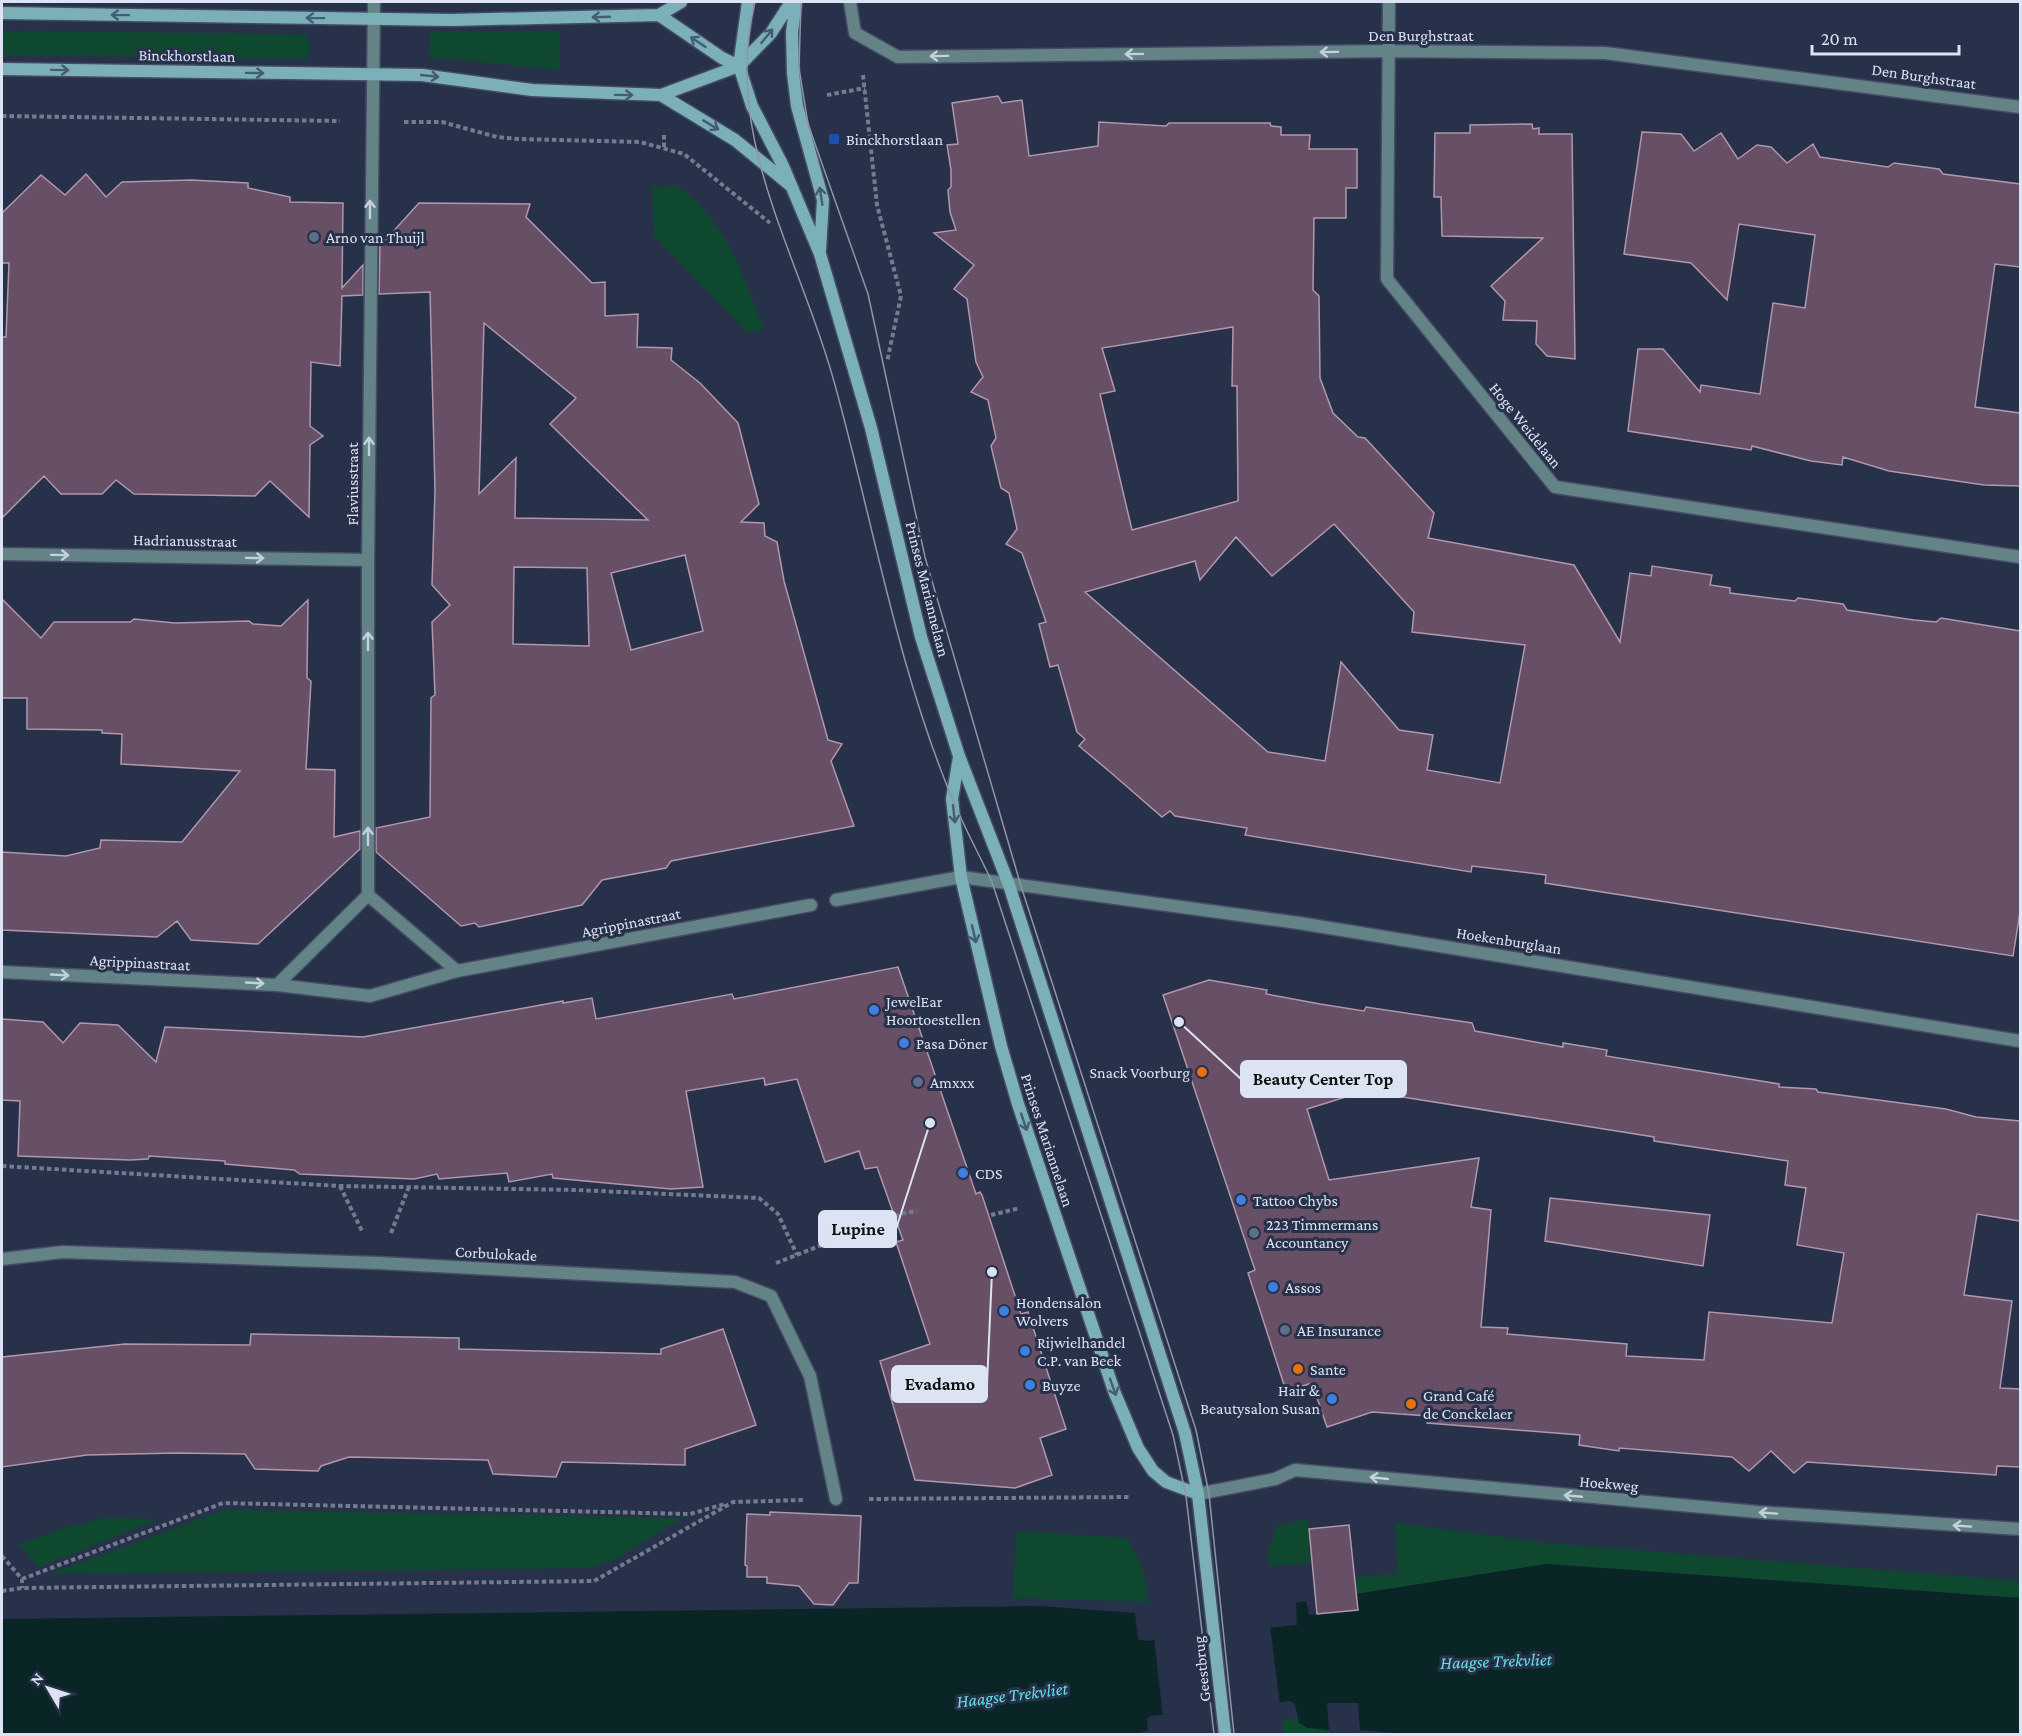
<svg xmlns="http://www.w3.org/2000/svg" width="2022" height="1736" font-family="'Crimson Pro',serif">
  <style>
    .green { fill: #0e492f }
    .water { fill: #0a2526 }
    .pier { fill: #28314a }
    .building { fill: #674f65; stroke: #b096ae; stroke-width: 1.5; fill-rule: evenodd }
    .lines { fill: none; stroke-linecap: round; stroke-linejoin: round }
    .lane-casing { stroke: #454d65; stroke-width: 15 }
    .street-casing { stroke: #454d65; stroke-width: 15 }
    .secondary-casing { stroke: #454d65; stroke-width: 15 }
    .path { stroke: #737b90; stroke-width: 4; stroke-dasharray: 4.5 3; stroke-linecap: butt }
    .lane { stroke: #638387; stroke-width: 12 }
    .street { stroke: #638387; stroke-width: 12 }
    .secondary { stroke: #7cb0b8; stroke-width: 12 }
    .tram { stroke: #8d95a9; stroke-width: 1.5 }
    .oneway { stroke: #455d70 }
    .oneway2 { stroke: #c4d0dd }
    .transit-dot { fill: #1a4fb4; stroke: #28314a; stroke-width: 2 }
    .service-dot { fill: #5c6f8a; stroke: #28314a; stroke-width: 2 }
    .shop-dot { fill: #3f7fe0; stroke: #28314a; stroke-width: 2 }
    .food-dot { fill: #e8710a; stroke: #28314a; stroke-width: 2 }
    .labels { text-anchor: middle; stroke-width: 6; stroke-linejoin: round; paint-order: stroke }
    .street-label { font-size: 16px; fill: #dce3f3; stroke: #28314a }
    .poi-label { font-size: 16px; fill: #dce3f3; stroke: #28314a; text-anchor: start }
    .water-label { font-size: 18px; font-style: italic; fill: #61e0e3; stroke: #28314a }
    .leader { fill: none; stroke: #dce3f3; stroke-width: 2 }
    .callout-dot { fill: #dce3f3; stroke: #28314a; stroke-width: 2 }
    .callout { fill: #dce3f3; stroke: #dce3f3; stroke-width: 2 }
    .callout-label { font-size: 18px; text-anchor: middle; font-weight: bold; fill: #111 }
  </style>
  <rect width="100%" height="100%" fill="#28314a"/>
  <path class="green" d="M 2,31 L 308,34 L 309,59 L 2,55 Z
    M 431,31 L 560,31 L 559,70 L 429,57 Z
    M 676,185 C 728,222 741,272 764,329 L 748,333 L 654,236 L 652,187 Z
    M 225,1510 L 682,1518 L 613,1561 L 588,1568 L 50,1574 Z
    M 106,1518 L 160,1519 L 39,1567 L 19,1545 L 64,1528 Z
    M 1308,1519 L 1310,1563 L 1269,1566 L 1268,1552 L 1277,1526 Z
    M 1395,1523 L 1546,1543 L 2020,1581 L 2020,1598 L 1547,1564 L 1356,1594 L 1353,1578 L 1398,1573 Z
    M 1017,1531 L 1127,1538 L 1143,1568 L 1149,1602 L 1013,1598 Z
    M 1297,1718 L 1300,1724 L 1329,1730 L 1329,1734 L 1284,1734 L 1282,1721 Z"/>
  <path class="water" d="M 1547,1564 L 2020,1598 L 2020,1734 L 1407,1734 L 1360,1730 L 1358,1703 L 1327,1703 L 1329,1730 L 1308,1728 L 1299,1723 L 1295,1704 L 1290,1701 L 1151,1716 L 1147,1718 L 1148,1730 L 1135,1734 L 2,1734 L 2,1619 L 1040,1606 L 1135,1613 L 1138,1639 L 1145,1641 L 1297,1625 L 1296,1603 L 1306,1601 L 1309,1615 L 1357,1610 L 1356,1594 Z"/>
  <path class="pier" d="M 1270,1625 L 1280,1705 L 1163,1718 L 1154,1637 Z"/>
  <path class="building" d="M 998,96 L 1002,103 L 1022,100 L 1029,156 L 1098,146 L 1099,122 L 1166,126 L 1169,123 L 1270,123 L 1271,126 L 1281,127 L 1281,135 L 1310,135 L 1309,149 L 1357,149 L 1357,188 L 1346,188 L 1346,218 L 1314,218 L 1313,290 L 1319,296 L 1320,378 L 1333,413 L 1358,437 L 1365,438 L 1434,513 L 1428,538 L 1574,565 L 1620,642 L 1630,573 L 1651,576 L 1652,566 L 1712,575 L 1710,585 L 1730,588 L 1730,593 L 1795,601 L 1798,598 L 1843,604 L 1847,610 L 1914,620 L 1936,622 L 1941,618 L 2020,631 L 2020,912 L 2013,956 L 1545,883 L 1546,875 L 1472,866 L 1471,872 L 1245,835 L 1247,828 L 1175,816 L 1170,811 L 1162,817 L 1109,771 L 1079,746 L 1085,739 L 1077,732 L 1058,665 L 1050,667 L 1039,624 L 1046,622 L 1022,553 L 1006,544 L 1017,529 L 1009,493 L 1001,488 L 991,446 L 996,438 L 988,400 L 971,392 L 983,377 L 976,362 L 967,299 L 954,289 L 974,265 L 934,233 L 956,230 L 950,212 L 948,190 L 951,187 L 951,170 L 947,145 L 958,144 L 952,103 ZM 1233,327 L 1232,386 L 1237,386 L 1238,501 L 1132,530 L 1100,394 L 1115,391 L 1102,348 ZM 1334,524 L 1414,612 L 1412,632 L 1525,645 L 1500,783 L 1427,770 L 1433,735 L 1399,730 L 1341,662 L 1325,761 L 1268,752 L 1085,592 L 1195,561 L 1200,580 L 1236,537 L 1272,576 Z
    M 1532,124 L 1533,129 L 1539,128 L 1539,134 L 1572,134 L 1575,359 L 1547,356 L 1536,344 L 1537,321 L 1503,320 L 1505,301 L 1491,286 L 1543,238 L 1442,236 L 1441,197 L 1434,197 L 1435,133 L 1470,133 L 1470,125 Z
    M 1642,132 L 1681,134 L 1694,151 L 1721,133 L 1738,159 L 1757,145 L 1771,147 L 1787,163 L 1813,144 L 1820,157 L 1888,167 L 1894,163 L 1939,169 L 1943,174 L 2020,184 L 2020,267 L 1995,264 L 1975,407 L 2020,413 L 2020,486 L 1984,485 L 1889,471 L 1843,457 L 1842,465 L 1811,461 L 1752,446 L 1751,450 L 1628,431 L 1638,349 L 1663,349 L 1700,392 L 1701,385 L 1760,394 L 1773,303 L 1805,308 L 1815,235 L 1739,224 L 1727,300 L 1691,263 L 1624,254 Z
    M 86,174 L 106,197 L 122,182 L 191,180 L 248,183 L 248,188 L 290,197 L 290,202 L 343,203 L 342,288 L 363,265 L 363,295 L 342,296 L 340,366 L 311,362 L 310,426 L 323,436 L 310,445 L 309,517 L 270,481 L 255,496 L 134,494 L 116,480 L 102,494 L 61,494 L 44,476 L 2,518 L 2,337 L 6,337 L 9,263 L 2,263 L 2,213 L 41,175 L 65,195 Z
    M 419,203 L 530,204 L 526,217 L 592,283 L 605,282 L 605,316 L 638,314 L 637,347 L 672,348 L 671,360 L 700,383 L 738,423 L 759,504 L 741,522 L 764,523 L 765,536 L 777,542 L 784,581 L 828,740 L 842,744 L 831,761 L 854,826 L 671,861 L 666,868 L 602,880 L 582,905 L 479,927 L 475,923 L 461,926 L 376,852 L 376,828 L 430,817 L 431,698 L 435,695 L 432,622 L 450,605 L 432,585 L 435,490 L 430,292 L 379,294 L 380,246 ZM 484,323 L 576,398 L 550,424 L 648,520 L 515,518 L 516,458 L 479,494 ZM 685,555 L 703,631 L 631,650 L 611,573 ZM 514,567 L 587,568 L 589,646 L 513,644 Z
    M 2,599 L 41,638 L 54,622 L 130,622 L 134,619 L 175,623 L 249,621 L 253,624 L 281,626 L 308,600 L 307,678 L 311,681 L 306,769 L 335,770 L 334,837 L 360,831 L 360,849 L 258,944 L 191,940 L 177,921 L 157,937 L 2,930 L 2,852 L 66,856 L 100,848 L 101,840 L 182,842 L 240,771 L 121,764 L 122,734 L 102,733 L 102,730 L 27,729 L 27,698 L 2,698 Z
    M 898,967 L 976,1194 L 980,1192 L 982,1195 L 1021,1314 L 1028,1312 L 1066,1429 L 1040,1438 L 1052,1475 L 1015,1488 L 915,1480 L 880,1361 L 930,1344 L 896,1242 L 903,1240 L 877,1167 L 865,1169 L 859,1151 L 825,1162 L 797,1079 L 765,1085 L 764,1078 L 686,1091 L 703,1187 L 671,1189 L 553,1178 L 552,1174 L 509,1182 L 507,1173 L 439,1179 L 437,1174 L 414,1179 L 300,1174 L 294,1170 L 225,1164 L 225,1161 L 149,1156 L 148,1159 L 130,1160 L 18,1156 L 20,1101 L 2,1100 L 2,1019 L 43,1022 L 63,1043 L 80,1023 L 118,1025 L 156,1062 L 165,1027 L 363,1037 L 563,1001 L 563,1003 L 592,998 L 596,1019 L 732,994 L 734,999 Z
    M 1209,980 L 1267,990 L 1266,994 L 1320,1004 L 1364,1011 L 1366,1007 L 1472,1023 L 1475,1031 L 1563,1047 L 1563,1043 L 1607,1050 L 1606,1056 L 1779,1084 L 1779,1087 L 1816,1089 L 1818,1092 L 1946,1109 L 1976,1117 L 2020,1121 L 2020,1221 L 1977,1214 L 1964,1295 L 2012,1301 L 2000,1388 L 2020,1389 L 2020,1467 L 1997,1466 L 1996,1475 L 1807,1462 L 1794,1473 L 1771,1451 L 1749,1471 L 1732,1457 L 1619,1448 L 1619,1451 L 1579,1445 L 1580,1435 L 1427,1423 L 1428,1416 L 1372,1412 L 1327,1427 L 1312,1383 L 1286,1391 L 1248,1273 L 1255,1270 L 1163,995 ZM 1365,1091 L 1654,1137 L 1654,1141 L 1788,1161 L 1785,1185 L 1806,1188 L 1797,1245 L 1844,1253 L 1832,1323 L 1709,1312 L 1704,1360 L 1626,1356 L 1627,1344 L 1507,1334 L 1508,1328 L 1481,1327 L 1491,1210 L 1471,1207 L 1479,1158 L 1329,1180 L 1307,1109 Z
    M 1550,1198 L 1710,1215 L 1703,1266 L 1545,1241 Z
    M 723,1329 L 756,1425 L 685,1449 L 685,1465 L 562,1462 L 556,1477 L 493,1474 L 488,1460 L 349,1457 L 321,1466 L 318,1471 L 255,1469 L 245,1454 L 176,1453 L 87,1455 L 2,1467 L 2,1357 L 125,1344 L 250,1345 L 251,1334 L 459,1338 L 459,1349 L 661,1354 L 661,1349 Z
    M 770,1512 L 861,1516 L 858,1583 L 849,1583 L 833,1605 L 814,1604 L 799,1586 L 767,1583 L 767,1577 L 747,1577 L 747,1566 L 745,1565 L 747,1514 L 770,1515 Z
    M 1349,1525 L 1358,1610 L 1317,1614 L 1309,1529 Z"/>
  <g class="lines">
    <g class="lane-casing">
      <path id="lane" d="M 836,900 L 961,877"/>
    </g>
    <g class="street-casing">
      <path id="street" d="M 850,2 L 855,33 L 898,57 L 1388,51 L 1605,53 L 2020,107
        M 1389,2 L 1387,279 L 1555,487 L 2020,557
        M 2,554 L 368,560
        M 961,877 L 1299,923 L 2020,1041
        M 368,895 L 368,560 L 374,2
        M 368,895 L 457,971 L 811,905
        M 2,972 L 277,985 L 370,996 L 457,971
        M 277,985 L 368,895
        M 2,1259 L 63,1252 L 379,1263 L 735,1282 L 771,1296 L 810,1376 L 836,1499
        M 1198,1494 L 1275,1479 L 1295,1470 L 1758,1512 L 2020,1529"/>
    </g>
    <g class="secondary-casing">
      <path id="secondary" d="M 748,2 L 739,66 L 752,106 L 783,166 L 820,254 L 871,428 L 921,637 L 959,756 L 1009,885 L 1185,1433 L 1198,1494 L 1225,1734
        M 796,2 L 792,32 L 793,73 L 797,106 L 823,200 L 820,250
        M 2,13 L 451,20 L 659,15 L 722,58 L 739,66
        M 659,15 L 681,2
        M 2,69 L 422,75 L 532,90 L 661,95 L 739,66 L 771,33 L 791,2
        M 661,95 L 735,140 L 790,185
        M 959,757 L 952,799 L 961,877 L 1001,1046 L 1018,1104 L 1114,1391 L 1138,1448 L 1153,1471 L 1166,1482 L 1198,1494"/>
    </g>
    <path class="path" d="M 863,75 L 877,205 L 901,296 L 887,362
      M 827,95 L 865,88
      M 2,116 L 340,121
      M 404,122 L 442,122 L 497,137 L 518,139 L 640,142 L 684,154 L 770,223
      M 664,135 L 664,149
      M 2,1166 L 339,1186 L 576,1190 L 759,1198 L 778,1214 L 797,1255
      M 340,1186 L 362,1231
      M 991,1215 L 1020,1208
      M 391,1233 L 408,1189
      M 776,1263 L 904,1213 L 917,1211
      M 869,1499 L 1131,1497
      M 2,1556 L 22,1579 L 22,1588
      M 22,1579 L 223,1503 L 690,1514 L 725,1504
      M 2,1591 L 22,1588 L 594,1581 L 733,1502 L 804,1500"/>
    <use href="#lane" class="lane"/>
    <use href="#street" class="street"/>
    <use href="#secondary" class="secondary"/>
    <path class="tram" d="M 755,2 C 721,137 801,258 835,385 C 873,522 897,666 952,798 C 964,827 979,854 992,882 L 1173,1435 L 1186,1496 L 1214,1734
      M 801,2 L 799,68 L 808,124 L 868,294 L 925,557 L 1021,886 L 1196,1430 L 1209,1494 L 1234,1734"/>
  </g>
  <defs><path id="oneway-shaft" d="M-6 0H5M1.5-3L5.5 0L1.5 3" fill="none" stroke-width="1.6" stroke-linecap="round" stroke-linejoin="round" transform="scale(1.5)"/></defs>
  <g class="oneway">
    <use href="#oneway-shaft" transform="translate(120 15) rotate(-179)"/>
    <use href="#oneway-shaft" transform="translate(601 17) rotate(178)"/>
    <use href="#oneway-shaft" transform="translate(315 18) rotate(-179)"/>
    <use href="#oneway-shaft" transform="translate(767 36) rotate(-51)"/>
    <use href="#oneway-shaft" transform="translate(698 42) rotate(-146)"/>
    <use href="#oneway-shaft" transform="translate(60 70) rotate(1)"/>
    <use href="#oneway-shaft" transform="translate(255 73) rotate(1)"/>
    <use href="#oneway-shaft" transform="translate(430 76) rotate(6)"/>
    <use href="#oneway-shaft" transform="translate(624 95) rotate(1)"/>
    <use href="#oneway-shaft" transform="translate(711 125) rotate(31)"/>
    <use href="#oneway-shaft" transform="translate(821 196) rotate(-99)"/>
    <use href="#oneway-shaft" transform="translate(954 814) rotate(83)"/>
    <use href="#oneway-shaft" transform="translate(974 934) rotate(77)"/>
    <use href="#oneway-shaft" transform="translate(1024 1122) rotate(71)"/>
    <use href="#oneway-shaft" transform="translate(1113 1387) rotate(70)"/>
  </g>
  <g class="oneway2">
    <use href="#oneway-shaft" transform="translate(1329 52) rotate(179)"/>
    <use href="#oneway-shaft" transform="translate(1134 54) rotate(179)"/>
    <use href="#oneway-shaft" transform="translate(939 56) rotate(179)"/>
    <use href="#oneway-shaft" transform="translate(370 209) rotate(-90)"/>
    <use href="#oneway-shaft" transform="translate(369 446) rotate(-90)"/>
    <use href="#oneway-shaft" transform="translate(60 555) rotate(1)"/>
    <use href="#oneway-shaft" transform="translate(255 558) rotate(1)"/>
    <use href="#oneway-shaft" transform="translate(368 641) rotate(-90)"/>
    <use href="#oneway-shaft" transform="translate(368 836) rotate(-90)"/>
    <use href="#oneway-shaft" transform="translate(60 975) rotate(3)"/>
    <use href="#oneway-shaft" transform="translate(255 983) rotate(3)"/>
    <use href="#oneway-shaft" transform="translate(1379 1478) rotate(-174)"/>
    <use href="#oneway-shaft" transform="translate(1573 1496) rotate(-175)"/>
    <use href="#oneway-shaft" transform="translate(1768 1513) rotate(-176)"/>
    <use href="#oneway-shaft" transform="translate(1962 1526) rotate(-176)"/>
  </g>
  <rect class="transit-dot" x="828" y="133" width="12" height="12" rx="3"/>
  <g class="service-dot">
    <circle cx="314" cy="237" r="6"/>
    <circle cx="918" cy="1082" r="6"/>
    <circle cx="1254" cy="1233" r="6"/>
    <circle cx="1285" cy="1330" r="6"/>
  </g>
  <g class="shop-dot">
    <circle cx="874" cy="1010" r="6"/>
    <circle cx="904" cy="1043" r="6"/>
    <circle cx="963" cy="1173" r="6"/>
    <circle cx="1241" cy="1200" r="6"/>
    <circle cx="1273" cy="1287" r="6"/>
    <circle cx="1004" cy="1311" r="6"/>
    <circle cx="1025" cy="1351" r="6"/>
    <circle cx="1030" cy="1385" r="6"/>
    <circle cx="1332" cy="1399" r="6"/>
  </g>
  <g class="food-dot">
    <circle cx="1202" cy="1072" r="6"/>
    <circle cx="1298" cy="1369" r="6"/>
    <circle cx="1411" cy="1404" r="6"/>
  </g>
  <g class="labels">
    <g class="street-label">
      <text x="1421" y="41">Den Burghstraat</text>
      <text transform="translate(187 55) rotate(1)" y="6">Binckhorstlaan</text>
      <text transform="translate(1924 76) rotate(8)" y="6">Den Burghstraat</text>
      <text transform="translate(1526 425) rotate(51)" y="6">Hoge Weidelaan</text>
      <text transform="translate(352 484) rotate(-90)" y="6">Flaviusstraat</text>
      <text transform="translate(185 540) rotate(1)" y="6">Hadrianusstraat</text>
      <text transform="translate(928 589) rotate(76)" y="6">Prinses Mariannelaan</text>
      <text transform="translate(631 922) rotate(-11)" y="6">Agrippinastraat</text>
      <text transform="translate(1509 940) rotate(9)" y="6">Hoekenburglaan</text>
      <text transform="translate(140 962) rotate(3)" y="6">Agrippinastraat</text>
      <text transform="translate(1048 1140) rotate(72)" y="6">Prinses Mariannelaan</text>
      <text transform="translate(496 1253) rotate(3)" y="6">Corbulokade</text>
      <text transform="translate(1609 1483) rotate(5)" y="6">Hoekweg</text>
      <text transform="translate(1201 1669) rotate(-96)" y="6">Geestbrug</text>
    </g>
    <g class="poi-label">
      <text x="846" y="145">Binckhorstlaan</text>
      <text x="326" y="243">Arno van Thuijl</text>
      <text x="886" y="1007">JewelEar<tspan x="886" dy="18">Hoortoestellen</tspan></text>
      <text x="916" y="1049">Pasa Döner</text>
      <text x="1190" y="1078" text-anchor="end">Snack Voorburg</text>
      <text x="930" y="1088">Amxxx</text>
      <text x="975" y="1179">CDS</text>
      <text x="1253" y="1206">Tattoo Chybs</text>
      <text x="1266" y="1230">223 Timmermans<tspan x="1266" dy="18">Accountancy</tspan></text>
      <text x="1285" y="1293">Assos</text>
      <text x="1016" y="1308">Hondensalon<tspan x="1016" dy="18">Wolvers</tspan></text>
      <text x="1297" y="1336">AE Insurance</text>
      <text x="1037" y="1348">Rijwielhandel<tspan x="1037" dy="18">C.P. van Beek</tspan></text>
      <text x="1310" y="1375">Sante</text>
      <text x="1042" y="1391">Buyze</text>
      <text x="1320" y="1396" text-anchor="end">Hair &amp;<tspan x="1320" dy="18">Beautysalon Susan</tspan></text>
      <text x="1423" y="1401">Grand Café<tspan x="1423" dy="18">de Conckelaer</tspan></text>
    </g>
    <g class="water-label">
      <text transform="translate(1496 1661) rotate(-2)" y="6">Haagse Trekvliet</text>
      <text transform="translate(1012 1695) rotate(-7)" y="6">Haagse Trekvliet</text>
    </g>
  </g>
  <path class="leader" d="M1179 1022L1241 1079M930 1123L896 1229M992 1272L987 1384"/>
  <g class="callout-dot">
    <circle cx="1179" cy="1022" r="6"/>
    <circle cx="930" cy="1123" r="6"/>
    <circle cx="992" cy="1272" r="6"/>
  </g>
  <g class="callout">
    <rect x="1241" y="1061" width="165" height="36" rx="6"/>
    <rect x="819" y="1211" width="77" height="36" rx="6"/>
    <rect x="892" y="1366" width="95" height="36" rx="6"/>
  </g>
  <g class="callout-label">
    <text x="1323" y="1085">Beauty Center Top</text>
    <text x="858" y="1235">Lupine</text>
    <text x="940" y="1390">Evadamo</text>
  </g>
  <rect width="2022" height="1736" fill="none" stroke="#dce3f3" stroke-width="6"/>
  <g transform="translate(48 1688) rotate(309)" stroke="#28314a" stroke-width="4.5" paint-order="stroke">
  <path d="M0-4.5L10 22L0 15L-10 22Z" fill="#dce3f3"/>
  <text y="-9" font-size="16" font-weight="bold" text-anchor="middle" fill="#dce3f3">N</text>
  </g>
  <path d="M1812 45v9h147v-9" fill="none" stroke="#dce3f3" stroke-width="3"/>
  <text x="1821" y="45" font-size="18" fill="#dce3f3" stroke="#28314a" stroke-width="4.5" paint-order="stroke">20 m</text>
</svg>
